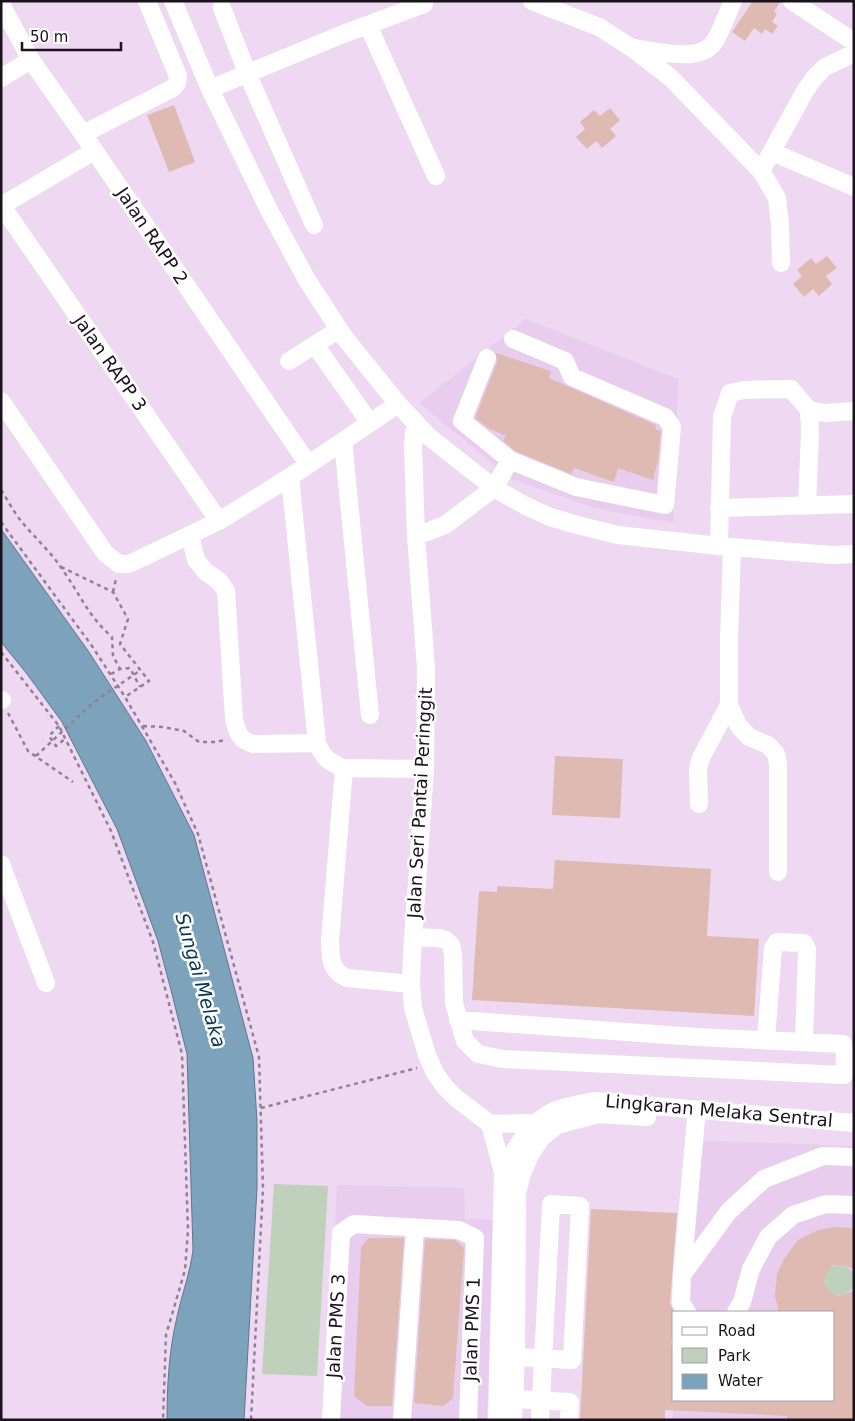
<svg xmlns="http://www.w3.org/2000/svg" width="855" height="1421" font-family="'DejaVu Sans',sans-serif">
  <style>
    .built { fill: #e8cdee }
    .green { fill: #bfd1bb }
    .water { fill: #7da2bc; stroke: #60778c }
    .building { fill: #debab3 }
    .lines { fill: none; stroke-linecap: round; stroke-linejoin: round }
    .path { stroke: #918194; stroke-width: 2.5; stroke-dasharray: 4 4; stroke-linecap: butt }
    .minor { stroke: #fff; stroke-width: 18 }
    .labels { text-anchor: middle; stroke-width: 5; stroke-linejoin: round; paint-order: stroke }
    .street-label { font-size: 18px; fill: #1b131c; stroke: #fff }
    .water-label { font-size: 19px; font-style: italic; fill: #063753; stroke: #fff }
  </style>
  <rect width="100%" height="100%" fill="#eed8f2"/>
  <path class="built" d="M 526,319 L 678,379 L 673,523 L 594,508 L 512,479 L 419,403 Z
    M 689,1140 L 854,1146 L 854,1420 L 672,1420 L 674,1394 L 674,1400 L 834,1400 L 834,1312 L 678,1312 Z
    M 337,1185 L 464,1188 L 465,1219 L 494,1220 L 487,1420 L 326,1420 Z"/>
  <path class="green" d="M 274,1184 L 328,1186 L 317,1376 L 262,1374 Z
    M824 1280a15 15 0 1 1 30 0a15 15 0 1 1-30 0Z"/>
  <path class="water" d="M 1,529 L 89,652 L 146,741 L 194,835 L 253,1058 L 257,1121 L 257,1188 L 244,1420 L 167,1420 C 167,1386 169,1350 177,1317 C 182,1294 190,1273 193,1250 L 187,1054 L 172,994 L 158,941 L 117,829 L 62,722 L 27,674 L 1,642 Z"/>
  <path class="building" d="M 753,1 L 781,1 L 774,11 L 777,14 L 772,22 L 778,26 L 772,34 L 765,29 L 762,34 L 754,28 L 745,41 L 732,32 Z
    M 174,105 L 195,162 L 169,172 L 147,115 Z
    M 610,108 L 620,120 L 610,129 L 616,136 L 602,148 L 596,141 L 587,149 L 576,137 L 585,129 L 580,122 L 594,110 L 600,116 Z
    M 827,256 L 837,268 L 826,276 L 832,284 L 819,296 L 813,289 L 804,297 L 793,284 L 802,276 L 797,270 L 811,258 L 816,264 Z
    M 496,353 L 551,371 L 549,378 L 656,425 L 655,429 L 661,431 L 658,460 L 653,480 L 618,468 L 614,482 L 574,468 L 571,474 L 515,451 L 503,441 L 506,436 L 488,428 L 475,418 L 497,362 Z
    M 555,756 L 623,759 L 620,818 L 552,815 Z
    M 555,860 L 711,869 L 707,936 L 759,939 L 754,1016 L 472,1000 L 479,891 L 497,892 L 497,886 L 553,889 Z
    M 591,1209 L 677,1213 L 670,1303 L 673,1310 L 671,1346 L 674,1346 L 674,1400 L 834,1400 L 834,1312 L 779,1312 L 775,1296 L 777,1273 L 784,1259 L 798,1240 L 818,1230 L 835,1227 L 854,1228 L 854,1269 L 844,1265 L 833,1265 L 826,1273 L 824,1283 L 829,1291 L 838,1296 L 854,1291 L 854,1420 L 787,1420 L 787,1416 L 665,1410 L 665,1420 L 580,1420 Z
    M 369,1238 L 404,1238 L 392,1406 L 367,1406 L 354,1396 L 361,1247 Z
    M 425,1239 L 455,1240 L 464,1248 L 453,1398 L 443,1406 L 414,1403 Z"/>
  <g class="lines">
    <path class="path" d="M 1,490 C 8,500 14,513 22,522 C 35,538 51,552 62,569 C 80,594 88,616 112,637 L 113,656 L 120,669
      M 1,522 L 92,646 L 125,697
      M 61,567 L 113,592 L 128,619 L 120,644 L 149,681 L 125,697 L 175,783 L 198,834 L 259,1057 L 263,1188 L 251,1420
      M 113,592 L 116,579
      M 1,652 L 59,726 L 111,831 L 153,942 L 182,1054 L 188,1230 L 185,1270 L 166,1335 L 163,1420
      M 111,674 L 120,669 L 130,668 L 140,687
      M 8,713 L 28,751 L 73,782
      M 59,726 L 49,736 L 56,746 L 66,738
      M 143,726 L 163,727 L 184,731 L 199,742 L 215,742 L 226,740
      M 36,756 L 94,702 L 141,670
      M 261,1108 L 417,1068"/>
    <path class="minor" d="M 173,1 L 210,89 L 269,210 L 307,280 L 344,337 L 398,404 L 428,436 L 494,488 L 524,505 L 550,517 L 581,526 L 618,535 L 719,546 L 832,555 L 854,554
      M 532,1 L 599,27 L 632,48 L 671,78 L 761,171 L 777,198 L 780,225 L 781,263
      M 792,1 L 854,42
      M 1,4 L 31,60 L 83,134 L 308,464
      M 222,8 L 248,75 L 314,225
      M 368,25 L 436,176
      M 633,48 C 656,51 701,64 715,41 C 722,29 727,14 733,1
      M 1,78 L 31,60
      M 210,89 L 343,34 L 424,4
      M 83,134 L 173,88 L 177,83 L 178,76 L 147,1
      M 772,152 L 854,187
      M 761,171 L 805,91 L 814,78 L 825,67 L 854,53
      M 1,206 L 94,151
      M 2,206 L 219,521
      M 315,345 L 370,423
      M 487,358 L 462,421 L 510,460
      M 289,361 L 338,330
      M 1,401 L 105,553 L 119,564 L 129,564 L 219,521 L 290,477 L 398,404
      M 419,427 L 414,432 L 413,445 L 416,536 L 426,668 L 425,769 L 412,954 L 411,984 L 413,1008 L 427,1055 L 435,1073 L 445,1087 L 456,1098 L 490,1124 L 503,1172
      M 343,441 L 370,715
      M 290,477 L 317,743 C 324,758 328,762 344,768 L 425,769
      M 807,506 L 810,432 L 809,410
      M 719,508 L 854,504
      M 190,535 L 196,560 L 206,572 L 219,581 L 226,591 L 234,719 C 237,732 240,741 254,744 L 317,743
      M 416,536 L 445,525 L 494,488 L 510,460 L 576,487 L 665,505 L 672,427 L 665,417 L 572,377 L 565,361 L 513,339
      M 719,546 L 722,417 L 730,393 L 744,390 L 791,389 L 809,410 L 825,413 L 854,411
      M 732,547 L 729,640 L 729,705 L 738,725 L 749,737 L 768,745 L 776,754 L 778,764 L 778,872
      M 1,700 L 2,700
      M 344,768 L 330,941 C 331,958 329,970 347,978 L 411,984
      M 699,804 L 698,771 L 700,760 L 729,705
      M 1,864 L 46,983
      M 413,937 L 439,938 L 446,940 L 451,945 L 453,955 L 454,1003 L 465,1041 L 478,1054 L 503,1059 L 844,1075 L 845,1055 L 843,1044 L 697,1037 L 458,1020
      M 766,1040 L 773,948 L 777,942 L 804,943 L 807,949 L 804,1042
      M 490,1124 L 536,1123
      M 682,1275 L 729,1211 L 764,1179 L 823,1156 L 854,1157
      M 687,1312 L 681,1303 L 682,1275 L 696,1119
      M 736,1312 L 742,1302 L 751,1269 L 768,1237 L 793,1215 L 826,1204 L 854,1205
      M 516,1357 L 572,1360 L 580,1206 L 551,1204 L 540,1420
      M 515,1399 L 570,1402 L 569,1420
      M 331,1420 L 341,1233 L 354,1224 L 459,1230 L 475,1238 L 468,1420
      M 402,1420 L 415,1228
      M 497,1420 L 503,1172 C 516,1147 529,1122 556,1110 C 568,1105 582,1104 595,1101 L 854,1123
      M 513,1420 L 516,1357 L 517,1194 L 521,1176 L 530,1155 L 541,1138 L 557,1125 L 599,1114 L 647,1117"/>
  </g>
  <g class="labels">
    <g class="street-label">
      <text transform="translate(152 236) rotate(56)" y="6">Jalan RAPP 2</text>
      <text transform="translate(110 363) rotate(55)" y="6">Jalan RAPP 3</text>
      <text transform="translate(420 803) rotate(-87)" y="6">Jalan Seri Pantai Peringgit</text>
      <text transform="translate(719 1111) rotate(5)" y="6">Lingkaran Melaka Sentral</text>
      <text transform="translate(336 1326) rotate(-87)" y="6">Jalan PMS 3</text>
      <text transform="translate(472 1329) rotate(-88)" y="6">Jalan PMS 1</text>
    </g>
    <g class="water-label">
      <text transform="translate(201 980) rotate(74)" y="7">Sungai Melaka</text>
    </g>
  </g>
  <rect width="855" height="1421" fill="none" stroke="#1b131c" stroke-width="5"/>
  <rect x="672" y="1311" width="162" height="90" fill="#ffffff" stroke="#a4a1a4"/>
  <rect x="682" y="1327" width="25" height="8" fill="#ffffff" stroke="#a4a1a4"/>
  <text x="718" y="1336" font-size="15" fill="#1b131c">Road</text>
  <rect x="682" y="1348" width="25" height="15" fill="#bfd1bb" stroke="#a4a1a4"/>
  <text x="718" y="1361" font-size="15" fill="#1b131c">Park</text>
  <rect x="682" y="1374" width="25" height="15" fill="#7da2bc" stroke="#a4a1a4"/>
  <text x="718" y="1386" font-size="15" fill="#1b131c">Water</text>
  <path d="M22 42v8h99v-8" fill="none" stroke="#1b131c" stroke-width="2.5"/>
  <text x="30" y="42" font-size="15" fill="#1b131c" stroke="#ffffff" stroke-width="4" paint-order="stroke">50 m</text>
</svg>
